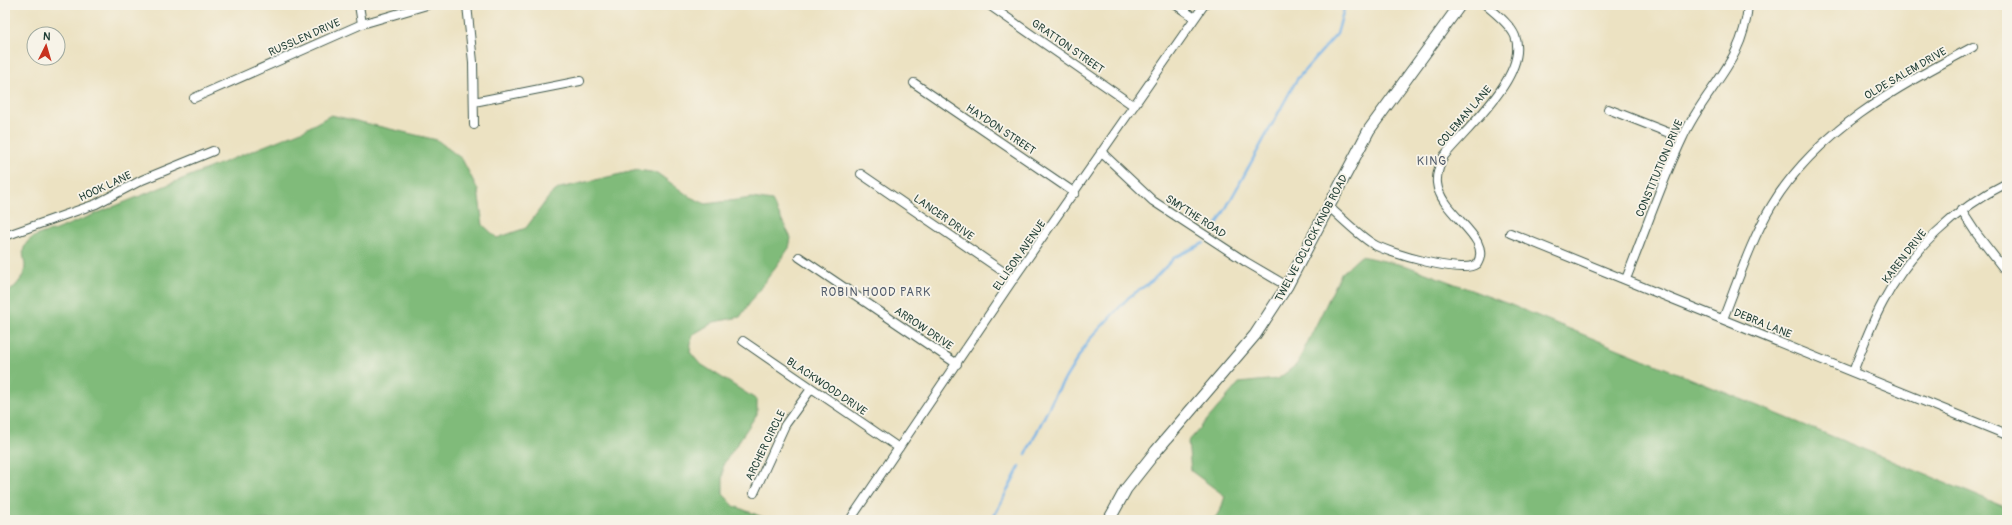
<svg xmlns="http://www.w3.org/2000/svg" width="2012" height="525" font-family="Pangolin,sans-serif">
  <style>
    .forest { fill: #80bb7a; stroke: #507c57 }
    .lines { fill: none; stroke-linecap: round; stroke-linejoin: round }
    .stream { stroke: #74b2e7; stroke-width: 2.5 }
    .street-casing { stroke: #3e5649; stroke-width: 10 }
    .secondary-casing { stroke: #3e5649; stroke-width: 13 }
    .street { stroke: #fff; stroke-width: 8 }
    .secondary { stroke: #fff; stroke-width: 11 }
    .labels { text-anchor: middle; stroke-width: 3.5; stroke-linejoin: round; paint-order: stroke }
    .street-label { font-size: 11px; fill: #1f3d34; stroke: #f7f3e8 }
    .neighbourhood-label { font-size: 12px; letter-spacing: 1px; fill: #525c6b; stroke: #f7f3e8 }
  </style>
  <rect width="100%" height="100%" fill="#f7f3e8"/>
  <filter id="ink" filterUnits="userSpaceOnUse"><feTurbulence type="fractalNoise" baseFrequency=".025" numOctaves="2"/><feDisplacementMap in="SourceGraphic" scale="8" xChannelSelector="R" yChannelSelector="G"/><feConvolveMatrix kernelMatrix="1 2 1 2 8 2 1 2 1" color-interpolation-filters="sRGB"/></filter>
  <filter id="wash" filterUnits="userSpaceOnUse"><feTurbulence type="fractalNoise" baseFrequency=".012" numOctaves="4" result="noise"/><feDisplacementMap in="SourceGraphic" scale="16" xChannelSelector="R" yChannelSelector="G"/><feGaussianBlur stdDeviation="0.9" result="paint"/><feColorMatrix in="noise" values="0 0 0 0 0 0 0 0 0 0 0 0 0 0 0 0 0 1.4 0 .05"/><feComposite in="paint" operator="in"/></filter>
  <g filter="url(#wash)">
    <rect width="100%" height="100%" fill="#ece2c2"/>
    <path class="forest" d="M 331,115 L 437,140 L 462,159 L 478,190 L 483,225 L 497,238 L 526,228 L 551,194 L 560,188 L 638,170 L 657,173 L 690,197 L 706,204 L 752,198 L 772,201 L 791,238 L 789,248 L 740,317 L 714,322 L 692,335 L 690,352 L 699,363 L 757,400 L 757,414 L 723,465 L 723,494 L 734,506 L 765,518 L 782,520 L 5,520 L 5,295 C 14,288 24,279 25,267 C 25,261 22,254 24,248 C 27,237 44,232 53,231 L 304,130 Z
      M 1361,256 L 1407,266 L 1511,305 L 2007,508 L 2007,520 L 1212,520 L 1220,512 L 1225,496 L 1191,471 L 1188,442 L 1239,383 L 1278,379 L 1297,364 L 1341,274 Z"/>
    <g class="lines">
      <path class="stream" d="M 1214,230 L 1297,79 L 1337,34 L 1345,5
        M 1026,454 L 1055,395 L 1089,340 L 1129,297 L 1152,281 L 1175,257 L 1204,243
        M 992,520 L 1020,466"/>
    </g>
  </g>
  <g filter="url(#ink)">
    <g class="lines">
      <g class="street-casing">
        <path id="street" d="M 359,5 L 362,24
          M 467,5 L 473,62 L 474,125
          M 989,5 L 1134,106
          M 1176,5 L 1195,18
          M 914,83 L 1075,193
          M 194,98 L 362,24 L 427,5
          M 474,102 L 580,81
          M 1608,109 L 1682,138
          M 1101,152 L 1153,201 L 1246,262 L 1287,286
          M 861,174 L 1014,279
          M 1328,206 C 1343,219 1357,234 1373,244 C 1388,253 1463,275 1477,264 C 1494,237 1440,215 1437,183 C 1436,173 1440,164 1444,156 C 1466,129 1530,74 1515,36 C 1510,24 1495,13 1486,5
          M 1961,210 L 1976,233 L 2007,273
          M 1510,233 L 2007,435
          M 5,236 L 96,204 L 142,180 L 213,151
          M 799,257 L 957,364
          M 1626,279 C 1645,232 1661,183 1683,137 C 1705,88 1744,63 1748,5
          M 1723,319 C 1738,281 1751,240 1772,205 C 1818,129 1898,87 1973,47
          M 743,341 L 899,448
          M 1853,372 C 1862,348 1871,324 1883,302 C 1910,251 1956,208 2007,183
          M 754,493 L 785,425 L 811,389
          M 852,517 L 1016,275 L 1204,5"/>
      </g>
      <g class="secondary-casing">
        <path id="secondary" d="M 1109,520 L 1126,489 L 1156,451 L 1255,335 L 1287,286 L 1369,130 L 1460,5"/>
      </g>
      <use href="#street" class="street"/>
      <use href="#secondary" class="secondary"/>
    </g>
  </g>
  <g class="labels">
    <g class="street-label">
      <text transform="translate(304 37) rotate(-24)" y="4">RUSSLEN DRIVE</text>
      <text transform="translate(1068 46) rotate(35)" y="4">GRATTON STREET</text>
      <text transform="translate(1905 73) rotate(-30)" y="4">OLDE SALEM DRIVE</text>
      <text transform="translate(1464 116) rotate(-49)" y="4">COLEMAN LANE</text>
      <text transform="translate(1001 129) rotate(34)" y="4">HAYDON STREET</text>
      <text transform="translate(1659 168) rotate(-67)" y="4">CONSTITUTION DRIVE</text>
      <text transform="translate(105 186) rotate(-25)" y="4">HOOK LANE</text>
      <text transform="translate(1196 216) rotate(33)" y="4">SMYTHE ROAD</text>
      <text transform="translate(944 217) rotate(35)" y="4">LANCER DRIVE</text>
      <text transform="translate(1311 238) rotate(-62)" y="4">TWELVE OCLOCK KNOB ROAD</text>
      <text transform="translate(1019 255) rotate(-55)" y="4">ELLISON AVENUE</text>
      <text transform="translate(1904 256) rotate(-52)" y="4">KAREN DRIVE</text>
      <text transform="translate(1763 323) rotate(22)" y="4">DEBRA LANE</text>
      <text transform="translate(924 328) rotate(34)" y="4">ARROW DRIVE</text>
      <text transform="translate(827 386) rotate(34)" y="4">BLACKWOOD DRIVE</text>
      <text transform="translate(765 445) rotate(-64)" y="4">ARCHER CIRCLE</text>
    </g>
    <g class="neighbourhood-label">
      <text x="1432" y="165">KING</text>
      <text x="876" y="296">ROBIN HOOD PARK</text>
    </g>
  </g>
  <rect width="2012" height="525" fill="none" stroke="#f7f3e8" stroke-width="20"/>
  <g transform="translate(46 46) rotate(5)"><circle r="19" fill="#f7f3e8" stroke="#a1aaa0"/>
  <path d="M0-3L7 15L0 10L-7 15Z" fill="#c8321e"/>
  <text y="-6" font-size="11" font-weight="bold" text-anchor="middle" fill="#1f3d34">N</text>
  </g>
</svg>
